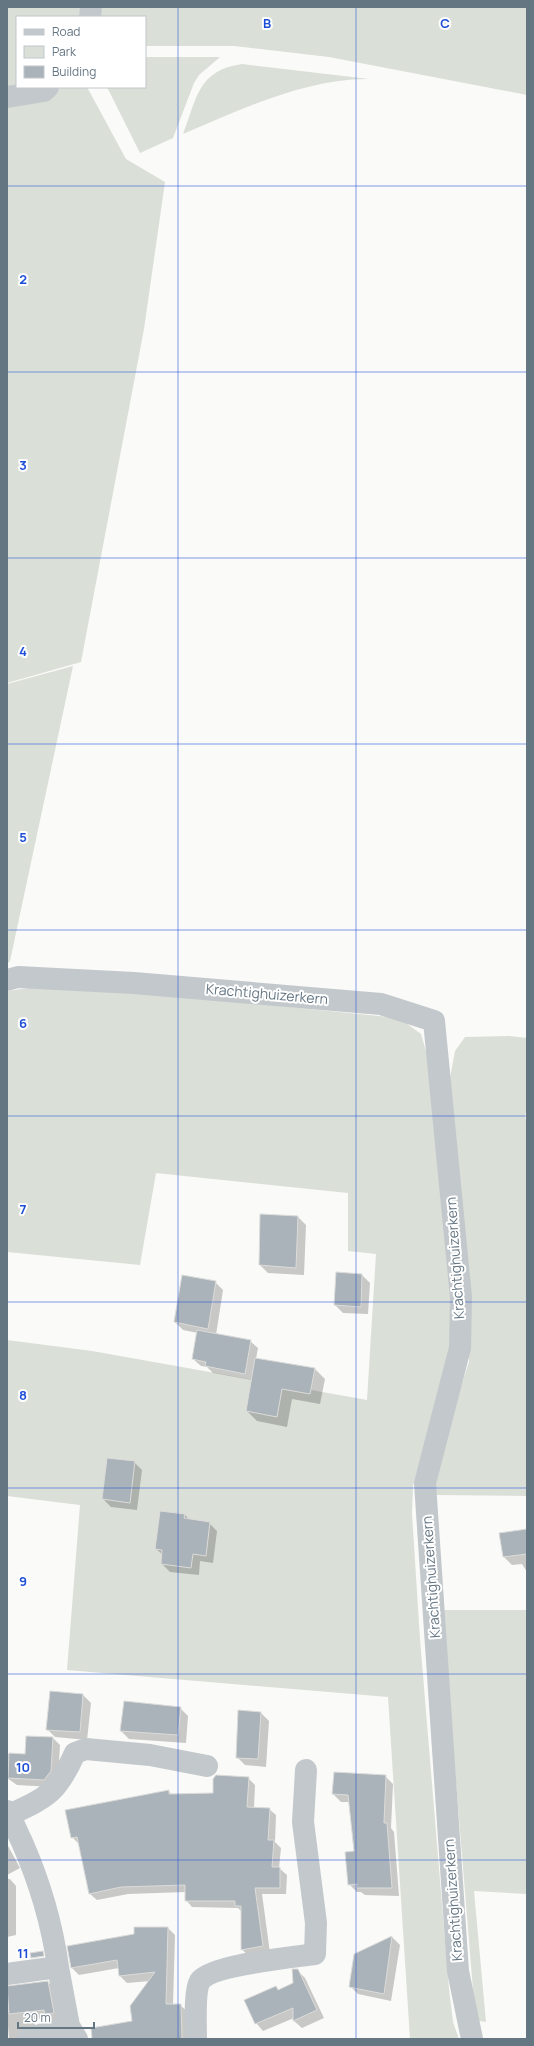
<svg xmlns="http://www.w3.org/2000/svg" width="534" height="2046" font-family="Manrope,sans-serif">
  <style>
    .green { fill: #dadfd7 }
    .shadow { fill: #0003 }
    .building { fill: #aab3b9; stroke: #dcdcda }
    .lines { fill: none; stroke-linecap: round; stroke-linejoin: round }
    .minor { stroke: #c3c8cc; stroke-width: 22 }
    .grid { fill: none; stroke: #1d4ed8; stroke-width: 1; stroke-opacity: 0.55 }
    .labels { text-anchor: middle; stroke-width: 4; stroke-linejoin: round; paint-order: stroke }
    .street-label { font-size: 14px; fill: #657683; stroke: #fff }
    .grid-label { font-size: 13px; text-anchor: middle; font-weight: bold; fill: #1d4ed8; stroke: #fff; stroke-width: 4; stroke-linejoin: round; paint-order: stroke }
  </style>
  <rect width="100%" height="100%" fill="#fafaf8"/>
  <path class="green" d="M 7,7 L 81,7 L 79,17 L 17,17 L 17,87 L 7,90 Z
    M 94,7 L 527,7 L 527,95 L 329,57 L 234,46 L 145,46 L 145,17 L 100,17 Z
    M 145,57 L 220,57 L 199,75 L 194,83 L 173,138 L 140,153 L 107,87 L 145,87 Z
    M 242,64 L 369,79 C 307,78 239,110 183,134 C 197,98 198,70 242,64 Z
    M 57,87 L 87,87 L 126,159 L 165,182 L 144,329 L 81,662 L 7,683 L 7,103 Z
    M 73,666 L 10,961 L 7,964 L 7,684 Z
    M 58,984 L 399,1018 L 421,1034 L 427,1055 L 453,1313 L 453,1358 L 422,1452 L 413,1486 L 412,1514 L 420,1639 L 449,1989 L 453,2022 L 459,2039 L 410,2039 L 388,1697 L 67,1670 L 80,1505 L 7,1496 L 7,1340 L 92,1351 L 367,1400 L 376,1254 L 348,1251 L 348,1193 L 156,1173 L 140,1265 L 7,1252 L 7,991 Z
    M 509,1036 L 527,1038 L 527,1105 L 525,1117 L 527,1122 L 527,1496 L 435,1495 L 439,1453 L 469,1362 L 469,1316 L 450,1078 L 455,1051 L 465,1037 Z
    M 442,1610 L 527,1610 L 527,1894 L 474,1891 L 486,2022 L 479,2021 L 474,2002 Z"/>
  <path class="shadow" d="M 261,1215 L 298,1217 L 306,1225 L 304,1275 L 268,1273 L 260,1265 Z
    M 337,1273 L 362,1275 L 370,1283 L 368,1314 L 343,1313 L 335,1305 Z
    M 215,1282 L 223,1290 L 216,1335 L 250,1341 L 258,1348 L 256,1359 L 315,1369 L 325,1379 L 320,1404 L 292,1399 L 287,1427 L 257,1421 L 247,1411 L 252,1380 L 213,1373 L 207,1367 L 201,1366 L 193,1359 L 198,1333 L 183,1330 L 175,1322 Z
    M 134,1462 L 142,1470 L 137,1510 L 111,1507 L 103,1499 Z
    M 185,1515 L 190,1520 L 209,1523 L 217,1531 L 213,1563 L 200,1561 L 199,1575 L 170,1572 L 162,1564 L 163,1555 L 156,1549 Z
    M 527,1530 L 527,1572 L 522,1564 L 512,1565 L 504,1557 Z
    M 83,1695 L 91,1703 L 87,1740 L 55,1737 L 47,1729 Z
    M 180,1708 L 188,1716 L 186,1743 L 129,1739 L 121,1731 Z
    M 261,1713 L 269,1721 L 266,1767 L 245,1765 L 237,1757 Z
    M 53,1738 L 60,1745 L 58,1779 L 52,1787 L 17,1785 L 7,1778 L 7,1754 L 26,1755 Z
    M 385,1776 L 393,1784 L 391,1828 L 394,1832 L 399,1896 L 365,1895 L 361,1892 L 357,1892 L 349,1884 L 355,1852 L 349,1802 L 341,1802 L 333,1794 Z
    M 248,1778 L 255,1785 L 254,1808 L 269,1809 L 276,1815 L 275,1842 L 281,1848 L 279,1868 L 287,1875 L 286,1894 L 262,1894 L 270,1953 L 248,1956 L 242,1949 L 242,1912 L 238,1908 L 192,1907 L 186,1900 L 186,1892 L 128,1894 L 97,1900 L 90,1894 L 79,1844 L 72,1837 L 168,1791 L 173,1795 L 214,1794 Z
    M 7,1844 L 20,1868 L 7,1875 Z
    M 7,1879 L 10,1879 L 16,1886 L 16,1935 L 7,1937 Z
    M 168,1928 L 175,1935 L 173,2005 L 180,2005 L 188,2012 L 189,2039 L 127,2039 L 150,1981 L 127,1983 L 120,1976 L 119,1968 L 79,1975 L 72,1968 L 68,1947 Z
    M 392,1937 L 400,1945 L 391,2001 L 358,1994 L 350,1986 L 355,1954 Z
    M 297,1970 L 305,1978 L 324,2018 L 302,2028 L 294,2021 L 294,2018 L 263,2031 L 256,2023 L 276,1987 L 280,1991 L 294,1984 Z
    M 48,1982 L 55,1989 L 61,2020 L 53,2021 L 50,2018 L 34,2019 L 36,2033 L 24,2039 L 9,2039 L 7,2012 L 10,2012 Z"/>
  <path class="building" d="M 260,1214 L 298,1216 L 296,1268 L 259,1265 Z
    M 336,1272 L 362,1274 L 361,1307 L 334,1305 Z
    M 182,1275 L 216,1281 L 208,1329 L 174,1322 Z
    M 197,1330 L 251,1340 L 245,1374 L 205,1366 L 206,1362 L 192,1359 Z
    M 255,1358 L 315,1368 L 310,1394 L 282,1389 L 277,1417 L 246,1411 Z
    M 107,1458 L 135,1461 L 130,1503 L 102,1499 Z
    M 160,1511 L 185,1514 L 184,1518 L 210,1522 L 206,1556 L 193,1554 L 191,1568 L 161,1564 L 162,1550 L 155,1549 Z
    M 527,1529 L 527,1554 L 503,1557 L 499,1533 Z
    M 50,1691 L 83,1694 L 80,1732 L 46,1730 Z
    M 124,1701 L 181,1707 L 178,1735 L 120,1731 Z
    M 238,1710 L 261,1712 L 258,1759 L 236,1758 Z
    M 26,1736 L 53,1737 L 51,1771 L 44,1780 L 8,1778 L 9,1753 L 25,1754 Z
    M 334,1772 L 386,1775 L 384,1823 L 387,1823 L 392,1888 L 356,1888 L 357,1884 L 348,1885 L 345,1852 L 354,1851 L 348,1795 L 332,1794 Z
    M 216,1775 L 249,1777 L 247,1807 L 270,1808 L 268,1840 L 274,1840 L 272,1867 L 280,1867 L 280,1888 L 255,1888 L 263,1946 L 241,1950 L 241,1906 L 235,1906 L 235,1901 L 185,1901 L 185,1885 L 121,1887 L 89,1894 L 77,1837 L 71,1838 L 65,1810 L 169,1790 L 169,1794 L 213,1793 L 213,1779 Z
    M 134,1927 L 168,1927 L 166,2004 L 181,2004 L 182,2039 L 92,2039 L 91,2028 L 132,2021 L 130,2006 L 155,1972 L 119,1976 L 117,1960 L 71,1968 L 67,1946 L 134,1934 Z
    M 392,1936 L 384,1994 L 349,1987 L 354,1954 Z
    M 43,1951 L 44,1956 L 31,1958 L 30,1953 Z
    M 292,1969 L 298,1969 L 317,2010 L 293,2021 L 293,2008 L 255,2024 L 244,2000 L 276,1986 L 278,1990 L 293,1983 Z
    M 48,1981 L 54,2013 L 45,2014 L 44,2010 L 9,2014 L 7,1986 Z"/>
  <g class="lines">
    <path class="minor" d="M 90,17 L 91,7
      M 7,97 L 44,91 L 48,87
      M 7,980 L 18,977 L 134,983 L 381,1004 L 434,1021 L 461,1297 L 460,1348 L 425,1483 L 458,1971 L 472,2039
      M 7,1811 C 13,1821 17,1832 22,1842 C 40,1883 52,1923 58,1967
      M 9,1815 C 48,1797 57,1793 75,1753 L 86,1749 L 150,1755 L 207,1766
      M 7,1974 L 58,1967 L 69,2026 L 77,2039
      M 27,2039 L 69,2026
      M 196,2039 C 196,2026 194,1991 200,1981 C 211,1965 294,1957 315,1954 L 316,1923 L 303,1822 L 306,1770"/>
  </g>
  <path class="grid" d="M 178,7 L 178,2039M 356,7 L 356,2039M 7,186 L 527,186M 7,372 L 527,372M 7,558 L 527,558M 7,744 L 527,744M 7,930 L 527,930M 7,1116 L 527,1116M 7,1302 L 527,1302M 7,1488 L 527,1488M 7,1674 L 527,1674M 7,1860 L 527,1860"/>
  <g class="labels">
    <g class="street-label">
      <text transform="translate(267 994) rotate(5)" y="5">Krachtighuizerkern</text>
      <text transform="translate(455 1258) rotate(-94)" y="5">Krachtighuizerkern</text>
      <text transform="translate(431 1577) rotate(-94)" y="5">Krachtighuizerkern</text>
      <text transform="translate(453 1900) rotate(-94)" y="5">Krachtighuizerkern</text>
    </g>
  </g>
  <g class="grid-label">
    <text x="267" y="28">B</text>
    <text x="445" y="28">C</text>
    <text x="23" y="284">2</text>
    <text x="23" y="470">3</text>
    <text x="23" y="656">4</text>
    <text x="23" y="842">5</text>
    <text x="23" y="1028">6</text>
    <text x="23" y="1214">7</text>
    <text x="23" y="1400">8</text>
    <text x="23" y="1586">9</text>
    <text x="23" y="1772">10</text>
    <text x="23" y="1958">11</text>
  </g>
  <rect width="534" height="2046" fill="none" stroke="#657683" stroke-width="16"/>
  <rect x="16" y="16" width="130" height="72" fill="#ffffff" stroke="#c1c8cd"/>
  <rect x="24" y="29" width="20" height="6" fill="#c3c8cc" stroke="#c1c8cd"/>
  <text x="52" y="36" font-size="12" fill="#657683">Road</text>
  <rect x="24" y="46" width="20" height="12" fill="#dadfd7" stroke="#c1c8cd"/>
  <text x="52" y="56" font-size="12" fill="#657683">Park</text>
  <rect x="24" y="66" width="20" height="12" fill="#aab3b9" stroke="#c1c8cd"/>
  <text x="52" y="76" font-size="12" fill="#657683">Building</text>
  <path d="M18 2022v6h76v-6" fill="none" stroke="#657683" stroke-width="2"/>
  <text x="24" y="2022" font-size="12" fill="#657683" stroke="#ffffff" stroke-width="3" paint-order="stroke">20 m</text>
</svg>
